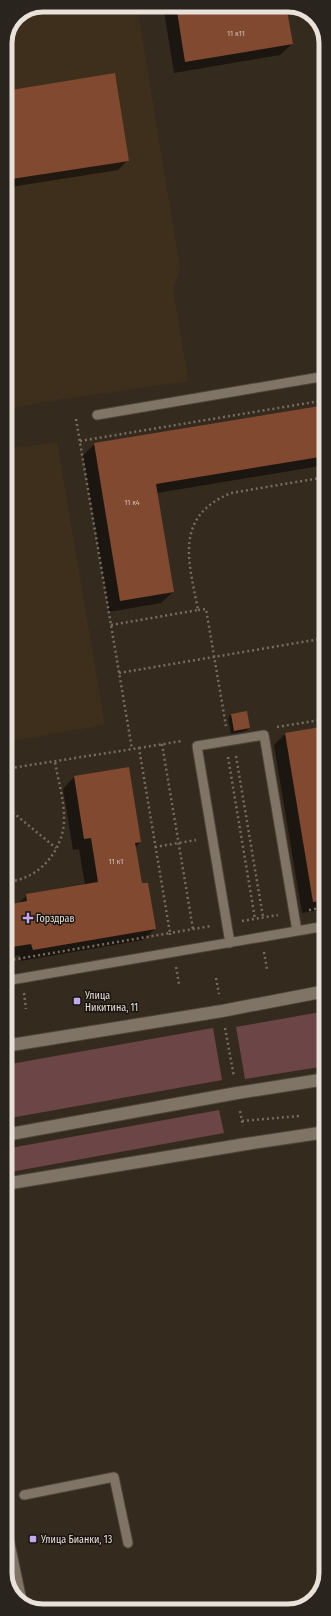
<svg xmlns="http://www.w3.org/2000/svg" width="331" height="1616" font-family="'Fira Sans Condensed',sans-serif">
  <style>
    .built { fill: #3e2f1d }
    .green { fill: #6c4546 }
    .shadow { fill: #0007 }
    .building { fill: #814930 }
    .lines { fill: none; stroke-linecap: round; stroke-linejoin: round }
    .service-casing { stroke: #4d453a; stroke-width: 11 }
    .minor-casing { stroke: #4d453a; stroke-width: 14 }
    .path { stroke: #766d62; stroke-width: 2.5; stroke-dasharray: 2 3; stroke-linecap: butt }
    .service { stroke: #807466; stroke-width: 9 }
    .minor { stroke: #807466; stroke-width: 12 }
    .poi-dot { fill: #c2a7f2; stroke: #19140f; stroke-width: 1.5 }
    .labels { text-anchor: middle; stroke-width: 3; stroke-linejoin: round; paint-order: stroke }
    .number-label { font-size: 8px; fill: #cfbcb0 }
    .poi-label { font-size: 10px; fill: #e9e2da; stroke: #19140f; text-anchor: start }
    .rim { fill: none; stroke: #e9e2da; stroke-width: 5 }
  </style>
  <rect width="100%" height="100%" fill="#352a1e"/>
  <path class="built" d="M 43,5 L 137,5 L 180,269 L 173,288 L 188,381 L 50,401 L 5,409 L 5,42 L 16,16 Z
    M 57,442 L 105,725 L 5,742 L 5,449 Z"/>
  <path class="green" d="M 5,776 C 11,782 11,789 5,795 Z
    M 326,1011 L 326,1066 L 245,1079 L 236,1027 Z
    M 213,1028 L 222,1080 L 5,1119 L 5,1065 Z
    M 219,1110 L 224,1133 L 5,1173 L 5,1149 Z"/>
  <path class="shadow" d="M 163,5 L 285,5 L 292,44 L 280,55 L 174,73 Z
    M 5,92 L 128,160 L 118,170 L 5,188 Z
    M 326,406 L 326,465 L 157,493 L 173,592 L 161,603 L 109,612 L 83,455 L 95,444 Z
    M 231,715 L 249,728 L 246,731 L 231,734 L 228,718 Z
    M 326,727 L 326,909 L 302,913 L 274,745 L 285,734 Z
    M 128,768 L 140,842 L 135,848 L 141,885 L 155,929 L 143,940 L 21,961 L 20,955 L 8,957 L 5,960 L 5,906 L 18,904 L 27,895 L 85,885 L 79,849 L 73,850 L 63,789 L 74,777 Z"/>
  <path class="building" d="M 176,5 L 286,5 L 293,44 L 185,62 Z
    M 115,73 L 129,161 L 5,180 L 5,91 Z
    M 326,405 L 326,456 L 156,484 L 174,592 L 120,601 L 94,443 Z
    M 247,711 L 250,728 L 234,731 L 231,714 Z
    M 326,726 L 326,900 L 313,902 L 285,733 Z
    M 129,767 L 141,842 L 135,843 L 136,848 L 142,883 L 148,883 L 156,929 L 33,950 L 31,944 L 12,947 L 13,953 L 5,955 L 5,905 L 27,901 L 26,894 L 98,882 L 91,838 L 84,839 L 74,776 Z"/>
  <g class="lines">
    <g class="service-casing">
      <path id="service" d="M 97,415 L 326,376
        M 230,943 L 197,746 L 264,735 L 297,931
        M 5,981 L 326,926
        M 24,1495 L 114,1477 L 128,1543"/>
    </g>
    <g class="minor-casing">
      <path id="minor" d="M 5,1046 L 222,1011 L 326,991
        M 5,1135 L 237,1093 L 326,1079
        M 5,1184 L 246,1144 L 326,1132
        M 5,1527 L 21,1603"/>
    </g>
    <path class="path" d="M 76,419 L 132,749
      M 80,441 L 326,400
      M 198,610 L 206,609 L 226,726
      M 111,625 L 198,610 C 189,562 173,517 231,493 L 326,477
      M 119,673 L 326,638
      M 277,727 L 326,719
      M 162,744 L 193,929
      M 139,748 L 182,741
      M 236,756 L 263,917
      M 228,757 L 255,919
      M 5,769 L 139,748 L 170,933 L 5,961
      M 5,772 C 18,779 13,792 5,800
      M 5,806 L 56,848
      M 155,847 L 196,840
      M 5,882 C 10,881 16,881 21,879 C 46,871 65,844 64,817 C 64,799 58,780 55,762
      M 309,910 L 326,907
      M 242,921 L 278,915
      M 170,935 L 170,933 L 211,926
      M 323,944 L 326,959
      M 264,952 L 267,969
      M 176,967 L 179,984
      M 216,978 L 219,994
      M 24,993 L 26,1009
      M 225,1028 L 234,1077
      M 240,1111 L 243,1126
      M 242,1121 L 299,1116"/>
    <use href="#service" class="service"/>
    <use href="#minor" class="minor"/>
  </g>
  <g class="poi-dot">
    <path d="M26 912h4v4h4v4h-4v4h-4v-4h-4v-4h4z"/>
    <rect x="73" y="997" width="8" height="8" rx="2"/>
    <rect x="29" y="1535" width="8" height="8" rx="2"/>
  </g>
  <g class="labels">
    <g class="number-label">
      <text x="236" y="36">11 к11</text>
      <text x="132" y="505">11 к4</text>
      <text x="116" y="864">11 к1</text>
    </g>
    <g class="poi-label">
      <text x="36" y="922">Горздрав</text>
      <text x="85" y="999">Улица<tspan x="85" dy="12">Никитина, 11</tspan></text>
      <text x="41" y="1543">Улица Бианки, 13</text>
    </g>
  </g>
  <path d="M0 0H331V1616H0ZM43 12H288A31 31 0 0 1 319 43V1573A31 31 0 0 1 288 1604H43A31 31 0 0 1 12 1573V43A31 31 0 0 1 43 12Z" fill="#2a241f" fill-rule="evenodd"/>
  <path class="rim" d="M43 12H288A31 31 0 0 1 319 43V1573A31 31 0 0 1 288 1604H43A31 31 0 0 1 12 1573V43A31 31 0 0 1 43 12Z"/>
</svg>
